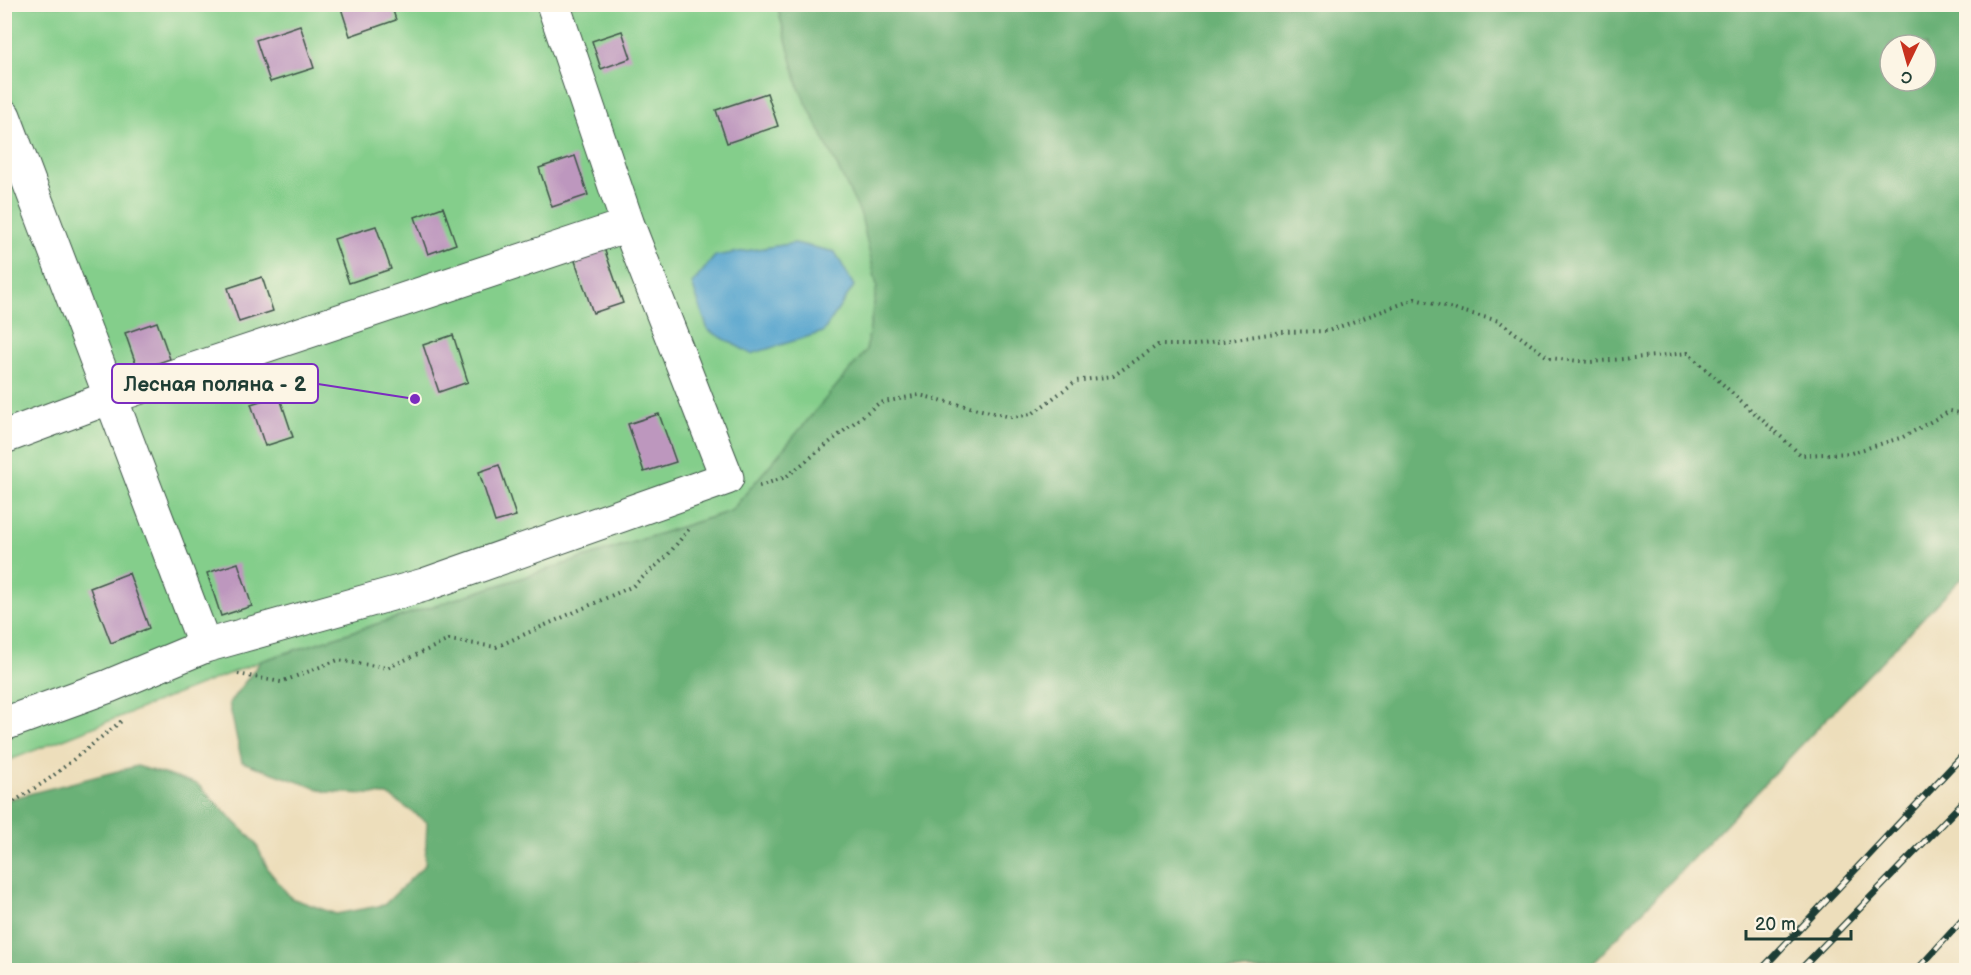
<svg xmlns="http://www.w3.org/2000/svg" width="1971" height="975" font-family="'Balsamiq Sans',sans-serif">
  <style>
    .green { fill: #84ce8b; stroke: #528660; stroke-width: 1.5 }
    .forest { fill: #6bb177; stroke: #457756; stroke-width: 1.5; fill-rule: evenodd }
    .water { fill: #54a4ce; stroke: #3a7081; stroke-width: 1.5 }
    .building { fill: #bd97be }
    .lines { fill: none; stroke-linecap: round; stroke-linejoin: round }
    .minor-casing { stroke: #3e5548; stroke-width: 35 }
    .path { stroke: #3e5548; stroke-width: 4; stroke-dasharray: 1.5 4.5; stroke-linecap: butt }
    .minor { stroke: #fff; stroke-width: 33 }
    .rail-casing { stroke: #1f3d34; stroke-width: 7 }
    .rail { stroke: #fcf5e5; stroke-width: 4.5; stroke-dasharray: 14; stroke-linecap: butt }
    .leader { fill: none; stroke: #7b2cbf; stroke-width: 2 }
    .callout-dot { fill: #7b2cbf; stroke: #fcf5e5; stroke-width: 2 }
    .callout { fill: #fcf5e5; stroke: #7b2cbf; stroke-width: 2 }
    .callout-label { font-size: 21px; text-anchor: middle; font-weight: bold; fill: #1f3d34 }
  </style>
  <rect width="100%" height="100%" fill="#fcf5e5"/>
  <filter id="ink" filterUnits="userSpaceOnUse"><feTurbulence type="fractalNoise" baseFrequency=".0167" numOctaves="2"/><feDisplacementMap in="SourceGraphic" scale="12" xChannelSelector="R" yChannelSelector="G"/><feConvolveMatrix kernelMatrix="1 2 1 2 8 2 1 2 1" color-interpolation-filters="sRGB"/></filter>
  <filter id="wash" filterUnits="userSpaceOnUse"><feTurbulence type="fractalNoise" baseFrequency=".008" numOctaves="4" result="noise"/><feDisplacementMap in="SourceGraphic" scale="24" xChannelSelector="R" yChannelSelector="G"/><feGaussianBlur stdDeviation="1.35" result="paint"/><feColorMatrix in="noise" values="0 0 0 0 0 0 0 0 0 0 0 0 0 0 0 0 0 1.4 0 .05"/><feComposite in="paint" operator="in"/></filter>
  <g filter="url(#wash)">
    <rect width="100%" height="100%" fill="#eddebb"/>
    <path class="green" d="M 5,5 L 777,5 L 799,88 L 861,214 L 877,286 L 866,351 L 731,511 L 261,661 L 5,762 Z"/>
    <path class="forest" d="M 777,5 L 1966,5 L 1966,573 L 1586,970 L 5,970 L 5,800 L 137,766 L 197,784 L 255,842 L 269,871 L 291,898 L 336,914 L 384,905 L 425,865 L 427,822 L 388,795 L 327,792 L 242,762 L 229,703 L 261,661 L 731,511 L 866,351 L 877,286 L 861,215 L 799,88 ZM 1890,45 L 1926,45 L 1926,81 L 1890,81 Z"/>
    <path class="water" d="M 795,243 L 835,252 L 854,286 L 823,332 L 751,354 L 708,330 L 692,284 L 715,256 Z"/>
    <g id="blocks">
      <path class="building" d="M 342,4 L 391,4 L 396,20 L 350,36 L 340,5 Z
        M 300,25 L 314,68 L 270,82 L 256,40 Z
        M 622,31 L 631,58 L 601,69 L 592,41 Z
        M 767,93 L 778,126 L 727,143 L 716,110 Z
        M 575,156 L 588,195 L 552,207 L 539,168 Z
        M 443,207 L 456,244 L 428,254 L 415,217 Z
        M 376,226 L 391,269 L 349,283 L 334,239 Z
        M 604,248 L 623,303 L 593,313 L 574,258 Z
        M 262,277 L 273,311 L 239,322 L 228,288 Z
        M 157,322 L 170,359 L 138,370 L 125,333 Z
        M 453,335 L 468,382 L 439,392 L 423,345 Z
        M 279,395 L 293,437 L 265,446 L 251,404 Z
        M 659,414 L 676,462 L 644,472 L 628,424 Z
        M 499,465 L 516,516 L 495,522 L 479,472 Z
        M 238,563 L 252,606 L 221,616 L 207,573 Z
        M 129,573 L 149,628 L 111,643 L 90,588 Z"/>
    </g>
  </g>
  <g filter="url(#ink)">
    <use href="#blocks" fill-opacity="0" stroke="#3e5548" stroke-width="1.5"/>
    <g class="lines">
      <g class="minor-casing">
        <path id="minor" d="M 4,116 L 205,646
          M 4,437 L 111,397 L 628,225
          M 4,724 L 109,686 L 205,646 L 424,585 L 727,478 L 628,225 L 553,4"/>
      </g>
      <path class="path" d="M 759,486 L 786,477 L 879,403 L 919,395 L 1011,417 L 1032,414 L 1076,381 L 1113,376 L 1158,345 L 1197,345 L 1282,332 L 1328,331 L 1415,299 L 1499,321 L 1549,358 L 1590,362 L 1688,353 L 1801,455 L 1851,453 L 1903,437 L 1950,411 L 1966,414
        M 238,674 L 281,682 L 338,660 L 387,668 L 449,640 L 496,647 L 633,586 L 667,556 L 689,529
        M 4,808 L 49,779 L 124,719"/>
      <use href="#minor" class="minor"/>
      <g class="rail-casing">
        <path id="rail" d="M 1761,970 L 1966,752
          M 1800,970 L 1966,799
          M 1917,970 L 1966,916"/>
      </g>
      <use href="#rail" class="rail"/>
    </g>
  </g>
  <path class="leader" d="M415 399L318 384"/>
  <circle class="callout-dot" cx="415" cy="399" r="6"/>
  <rect class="callout" x="112" y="364" width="206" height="39" rx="6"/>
  <g class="callout-label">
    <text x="215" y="391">Лесная поляна - 2</text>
  </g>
  <rect width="1971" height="975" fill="none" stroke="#fcf5e5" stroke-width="24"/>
  <g transform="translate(1908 63) rotate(185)"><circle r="28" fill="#fcf5e5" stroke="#a4ab9e" stroke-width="1.5"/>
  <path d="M0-4.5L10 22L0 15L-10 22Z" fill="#c8321e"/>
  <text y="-9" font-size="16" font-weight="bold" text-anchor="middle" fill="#1f3d34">С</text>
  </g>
  <path d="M1746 930v9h105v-9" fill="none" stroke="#1f3d34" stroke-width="3"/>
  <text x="1755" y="930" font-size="18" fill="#1f3d34" stroke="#fcf5e5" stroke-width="4.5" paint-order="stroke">20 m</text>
</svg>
